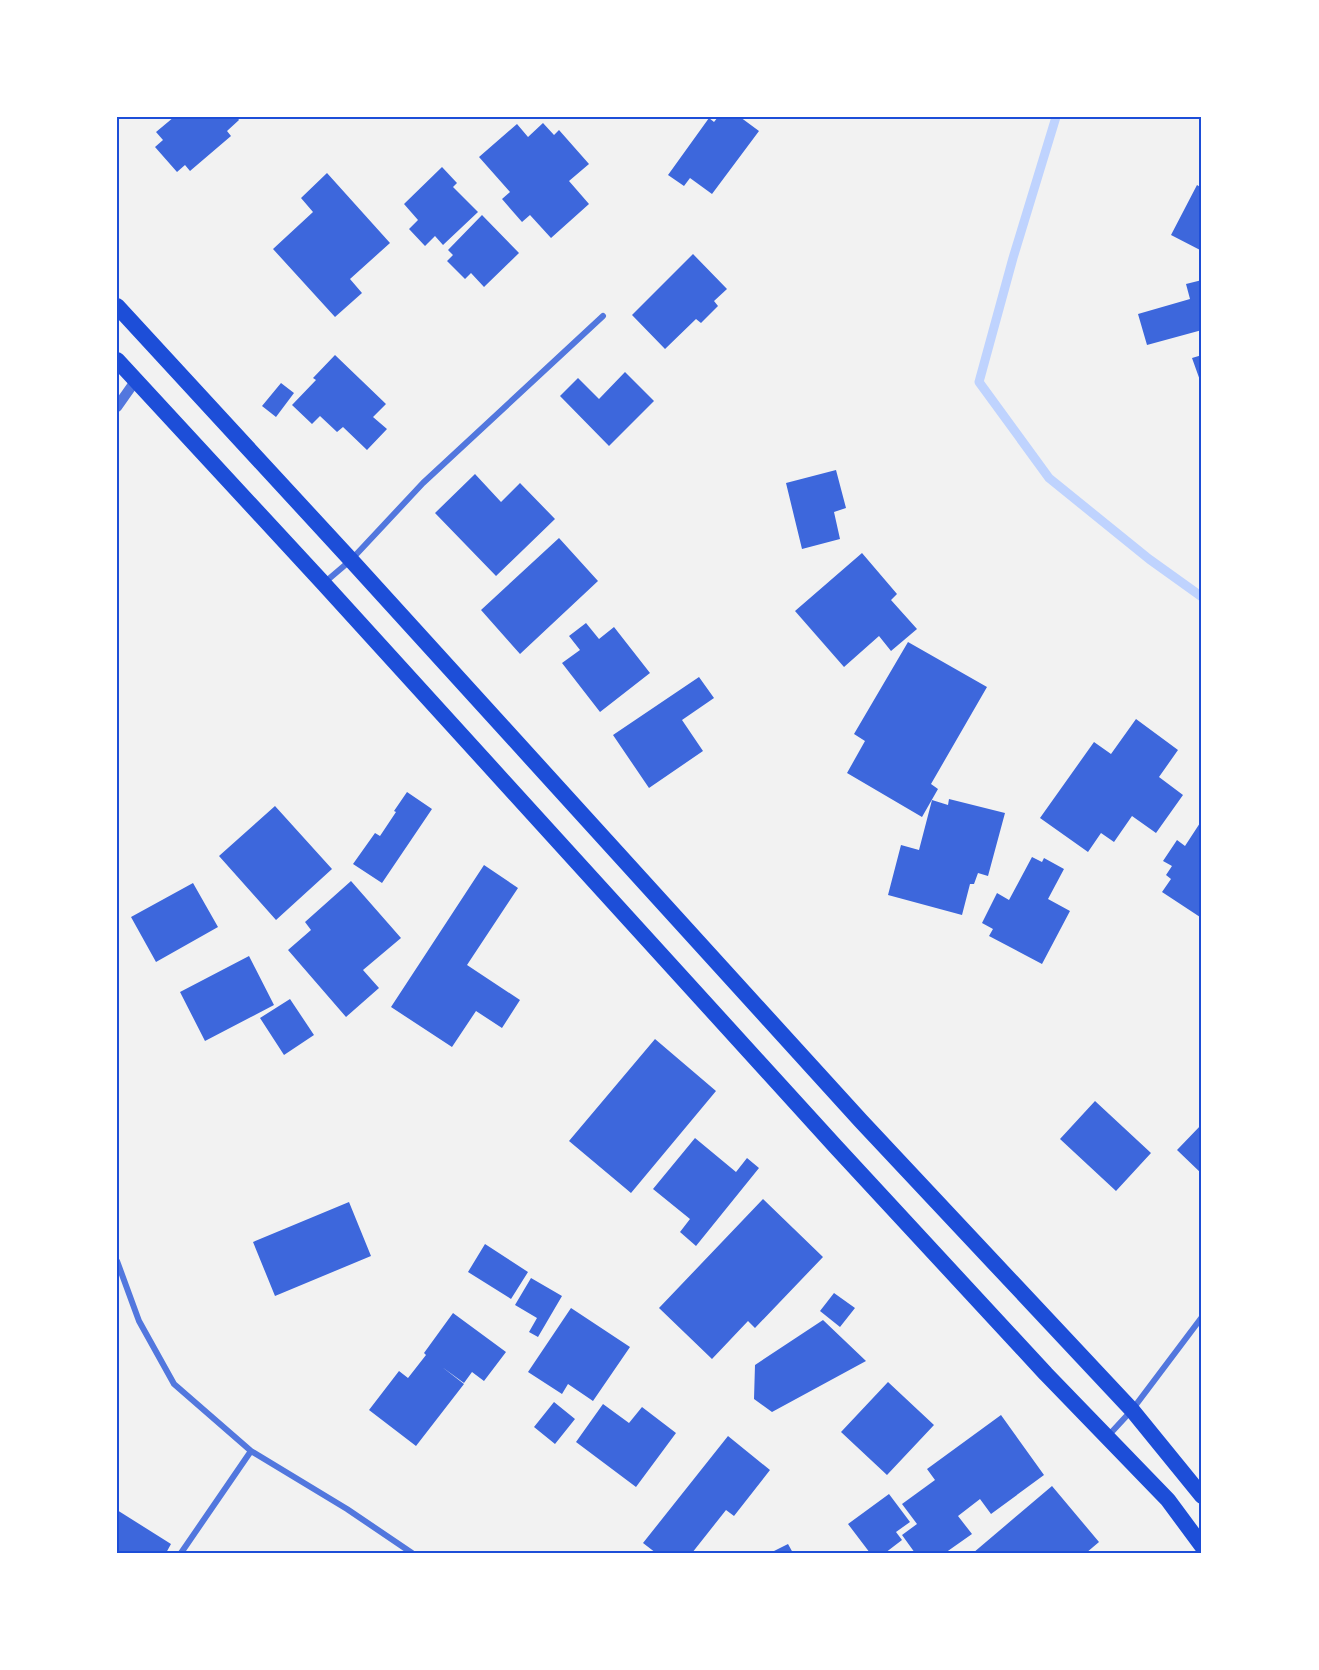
<svg xmlns="http://www.w3.org/2000/svg" width="1319" height="1670" font-family="'Titillium Web',sans-serif">
  <style>
    .lines { fill: none; stroke-linecap: round; stroke-linejoin: round }
    .stream { stroke: #bfd3fe; stroke-width: 9 }
    .building { fill: #3d67dc }
    .minor { stroke: #5277de; stroke-width: 6 }
    .tertiary { stroke: #5277de; stroke-width: 10 }
    .trunk { stroke: #1d4ed8; stroke-width: 16 }
    .neatline { fill: none; stroke: #1d4ed8; stroke-width: 2 }
  </style>
  <rect width="100%" height="100%" fill="#f2f2f2"/>
  <g class="lines">
    <path class="stream" d="M 1056,117 L 1013,258 L 979,382 L 1049,478 L 1149,559 L 1202,597"/>
  </g>
  <path class="building" d="M 174,117 L 237,117 L 239,120 L 227,131 L 231,136 L 190,171 L 185,165 L 177,172 L 155,147 L 163,140 L 156,132 Z
    M 718,117 L 740,117 L 759,131 L 712,194 L 690,178 L 684,186 L 668,175 L 709,118 L 714,122 Z
    M 543,123 L 554,135 L 559,130 L 589,164 L 569,181 L 589,204 L 551,238 L 530,215 L 522,222 L 502,199 L 510,192 L 479,157 L 517,124 L 528,137 Z
    M 442,167 L 457,183 L 453,187 L 478,212 L 443,245 L 435,236 L 425,246 L 409,229 L 418,220 L 404,204 Z
    M 327,173 L 390,243 L 350,279 L 362,293 L 335,317 L 273,249 L 313,212 L 301,198 Z
    M 1197,185 L 1202,188 L 1202,251 L 1171,235 Z
    M 482,215 L 519,253 L 484,287 L 471,273 L 465,279 L 447,261 L 453,255 L 448,250 Z
    M 693,254 L 727,289 L 714,301 L 718,306 L 701,323 L 696,319 L 665,349 L 632,315 Z
    M 1202,280 L 1202,330 L 1147,345 L 1138,314 L 1190,299 L 1186,284 Z
    M 335,355 L 386,404 L 373,417 L 387,429 L 367,450 L 343,427 L 337,432 L 320,416 L 312,424 L 292,405 L 316,380 L 313,378 Z
    M 1202,355 L 1202,386 L 1192,358 Z
    M 625,372 L 654,401 L 609,446 L 560,396 L 578,378 L 599,399 Z
    M 281,383 L 294,393 L 276,417 L 262,406 Z
    M 836,470 L 846,508 L 834,512 L 840,539 L 802,549 L 786,483 Z
    M 475,474 L 501,502 L 520,483 L 555,519 L 496,576 L 435,513 Z
    M 559,538 L 598,581 L 520,654 L 481,610 Z
    M 862,553 L 897,594 L 891,600 L 917,629 L 891,651 L 879,636 L 844,667 L 795,611 Z
    M 586,623 L 599,639 L 614,627 L 650,673 L 600,712 L 562,663 L 580,650 L 569,636 Z
    M 908,642 L 987,687 L 931,784 L 938,789 L 922,817 L 847,773 L 865,741 L 854,734 Z
    M 699,677 L 714,698 L 682,720 L 703,751 L 649,788 L 613,735 Z
    M 1136,719 L 1178,750 L 1159,777 L 1183,795 L 1156,833 L 1132,816 L 1114,842 L 1101,833 L 1088,852 L 1040,818 L 1094,742 L 1111,754 Z
    M 407,792 L 432,809 L 382,883 L 353,864 L 375,833 L 380,836 L 396,812 L 394,811 Z
    M 949,799 L 1005,813 L 988,876 L 978,873 L 974,884 L 970,884 L 962,915 L 888,895 L 901,845 L 919,850 L 932,800 L 948,805 Z
    M 275,806 L 332,869 L 276,920 L 219,856 Z
    M 1200,823 L 1202,824 L 1202,914 L 1200,917 L 1162,892 L 1171,879 L 1166,875 L 1172,866 L 1163,861 L 1177,840 L 1185,846 Z
    M 1032,857 L 1042,862 L 1044,858 L 1064,869 L 1048,899 L 1070,911 L 1042,964 L 989,936 L 993,929 L 982,923 L 997,893 L 1009,900 Z
    M 484,865 L 518,888 L 467,965 L 520,1000 L 502,1028 L 476,1011 L 452,1047 L 391,1007 Z
    M 351,881 L 401,938 L 363,970 L 379,988 L 346,1017 L 288,950 L 311,930 L 305,922 Z
    M 193,883 L 218,927 L 156,962 L 131,917 Z
    M 249,956 L 274,1005 L 205,1041 L 180,992 Z
    M 290,999 L 314,1035 L 284,1055 L 260,1018 Z
    M 655,1039 L 716,1091 L 631,1193 L 569,1141 Z
    M 1095,1101 L 1151,1153 L 1116,1191 L 1060,1139 Z
    M 1202,1124 L 1202,1174 L 1177,1150 Z
    M 695,1138 L 736,1172 L 747,1158 L 759,1168 L 696,1246 L 680,1232 L 690,1219 L 653,1189 Z
    M 763,1199 L 823,1257 L 755,1328 L 748,1321 L 712,1359 L 659,1308 Z
    M 349,1202 L 371,1256 L 275,1296 L 253,1242 Z
    M 485,1244 L 528,1272 L 511,1299 L 468,1272 Z
    M 531,1278 L 562,1296 L 538,1337 L 529,1332 L 537,1318 L 515,1305 Z
    M 834,1293 L 855,1308 L 840,1327 L 820,1311 Z
    M 571,1308 L 630,1347 L 593,1401 L 568,1384 L 562,1394 L 528,1372 Z
    M 453,1313 L 506,1352 L 484,1381 L 472,1372 L 464,1383 L 442,1367 L 464,1384 L 416,1446 L 369,1410 L 399,1371 L 408,1378 L 426,1355 L 424,1353 Z
    M 823,1320 L 866,1361 L 772,1412 L 754,1399 L 755,1365 Z
    M 888,1382 L 934,1425 L 887,1475 L 841,1432 Z
    M 554,1402 L 575,1419 L 555,1444 L 534,1427 Z
    M 603,1404 L 629,1423 L 642,1407 L 676,1433 L 636,1487 L 576,1442 Z
    M 1001,1415 L 1044,1475 L 991,1514 L 980,1499 L 958,1516 L 972,1534 L 945,1553 L 915,1553 L 902,1535 L 917,1524 L 902,1504 L 935,1480 L 927,1469 Z
    M 728,1436 L 770,1470 L 734,1516 L 726,1510 L 692,1553 L 656,1553 L 643,1543 Z
    M 1052,1486 L 1099,1542 L 1086,1553 L 973,1553 Z
    M 889,1494 L 910,1522 L 896,1532 L 902,1540 L 885,1553 L 870,1553 L 848,1524 Z
    M 117,1510 L 171,1544 L 166,1553 L 117,1553 Z
    M 788,1544 L 793,1553 L 770,1553 Z"/>
  <g class="lines">
    <path class="minor" d="M 324,583 L 351,560 L 423,483 L 603,316
      M 117,1261 L 139,1321 L 174,1384 L 251,1451 L 347,1509 L 412,1553
      M 1108,1436 L 1132,1410 L 1202,1317
      M 181,1553 L 251,1451"/>
    <path class="tertiary" d="M 117,407 L 136,380"/>
    <path class="trunk" d="M 117,306 L 351,560 L 861,1121 L 1132,1410 L 1202,1496
      M 117,360 L 324,584 L 836,1147 L 1046,1374 L 1168,1500 L 1202,1546"/>
  </g>
  <rect width="1319" height="1670" fill="none" stroke="#ffffff" stroke-width="237"/>
  <rect x="118" y="118" width="1082" height="1434" class="neatline"/>
</svg>
